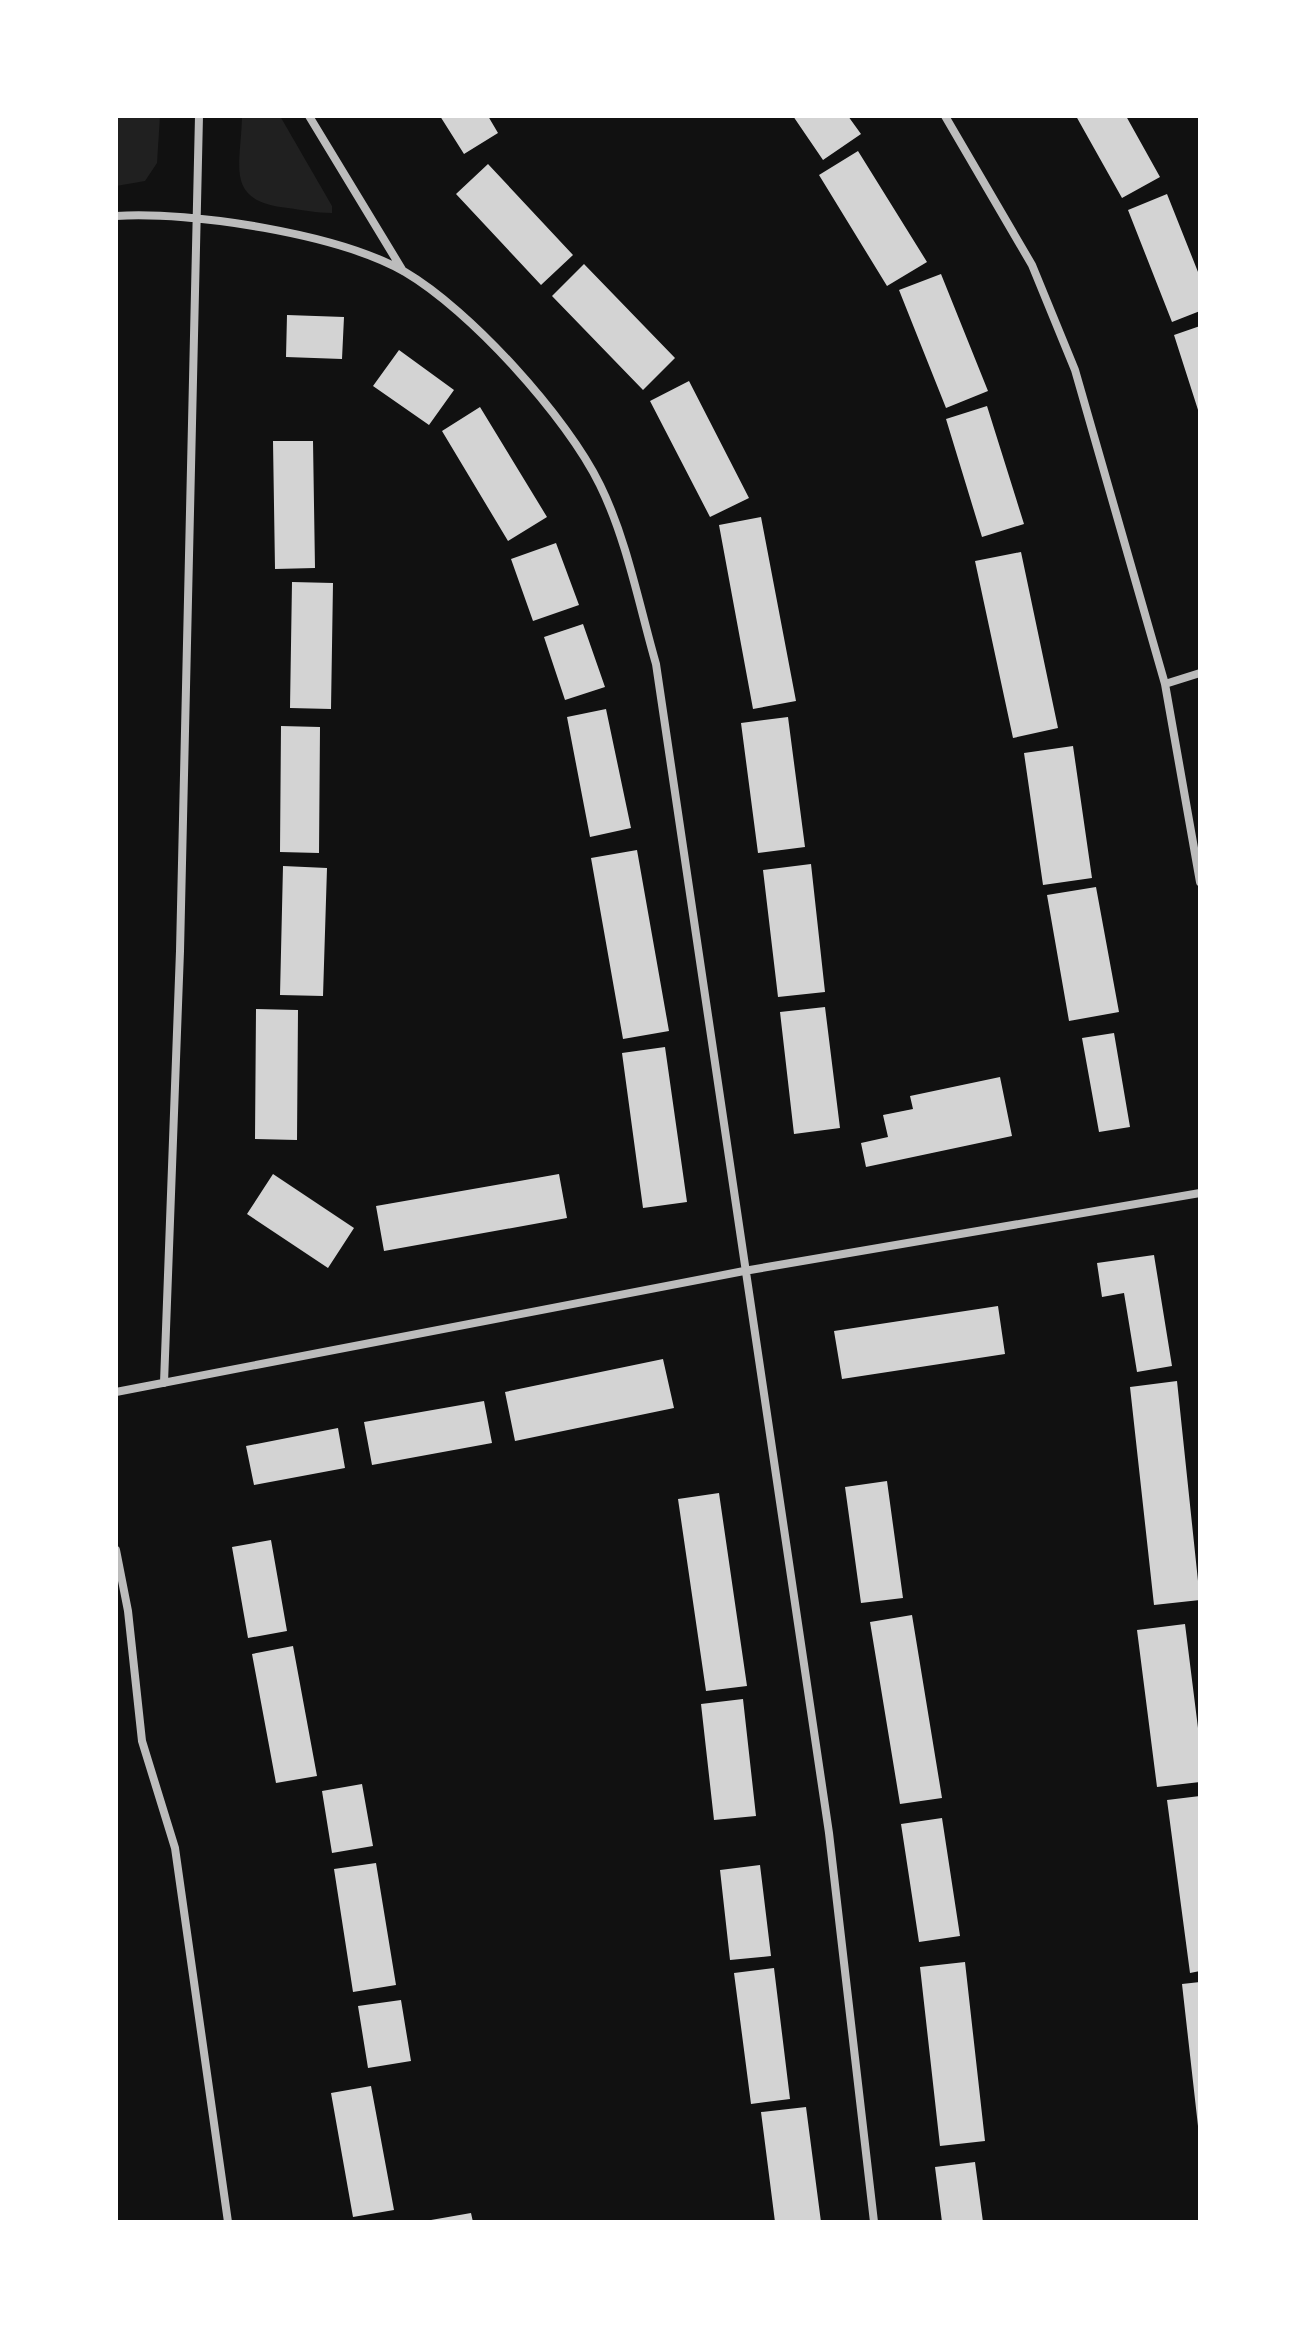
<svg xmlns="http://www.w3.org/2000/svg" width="1316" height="2338" font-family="Cabin,sans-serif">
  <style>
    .green { fill: #202020 }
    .building { fill: #d3d3d3 }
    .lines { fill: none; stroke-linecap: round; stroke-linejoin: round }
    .minor { stroke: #bcbcbc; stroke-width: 8 }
  </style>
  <rect width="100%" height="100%" fill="#111"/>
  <path class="green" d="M 116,116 L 160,116 L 157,163 L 145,181 L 116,186 Z
    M 242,116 L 280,116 L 332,206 L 332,213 C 317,213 303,210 288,208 C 224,201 241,168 242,116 Z"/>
  <path class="building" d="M 440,116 L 488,116 L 498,133 L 464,154 Z
    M 793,116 L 848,116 L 861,134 L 823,160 Z
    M 1076,116 L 1126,116 L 1160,177 L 1122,198 Z
    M 858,151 L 927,262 L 887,286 L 819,175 Z
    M 488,164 L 573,255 L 541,285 L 456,194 Z
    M 1167,194 L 1200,277 L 1200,311 L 1172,322 L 1128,210 Z
    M 584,264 L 675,358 L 643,390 L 552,296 Z
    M 941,274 L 988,391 L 946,408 L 899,290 Z
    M 287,315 L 344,317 L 342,359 L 286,357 Z
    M 1200,326 L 1200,413 L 1199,413 L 1174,335 Z
    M 399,350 L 454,390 L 429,425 L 373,386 Z
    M 689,381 L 749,498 L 710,517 L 650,401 Z
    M 987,406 L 1024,524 L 982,537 L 946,419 Z
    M 480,407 L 547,517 L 508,541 L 442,431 Z
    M 273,441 L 313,441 L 315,568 L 275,569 Z
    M 761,517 L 796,701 L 753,709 L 719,525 Z
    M 556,543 L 579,605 L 533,621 L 511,559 Z
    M 1021,552 L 1058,728 L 1013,738 L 975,561 Z
    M 292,582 L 333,583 L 331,709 L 290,708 Z
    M 583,624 L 605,687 L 565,700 L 544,637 Z
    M 606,709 L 631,828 L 590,837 L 567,717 Z
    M 788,717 L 805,847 L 758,853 L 741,723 Z
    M 281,726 L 320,727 L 319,853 L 280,852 Z
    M 1073,746 L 1092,878 L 1043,885 L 1024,753 Z
    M 637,850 L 669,1031 L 623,1039 L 591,858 Z
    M 811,864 L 825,992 L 778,997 L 763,870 Z
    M 283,866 L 327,868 L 323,996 L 280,995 Z
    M 1096,887 L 1119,1012 L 1069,1021 L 1047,895 Z
    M 825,1007 L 840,1128 L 794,1134 L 780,1012 Z
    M 256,1009 L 298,1010 L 297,1140 L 255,1139 Z
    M 1114,1033 L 1130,1127 L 1099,1132 L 1082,1038 Z
    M 665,1047 L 687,1202 L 643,1208 L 622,1053 Z
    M 1000,1077 L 1012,1136 L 866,1167 L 861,1143 L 888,1137 L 883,1115 L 913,1109 L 910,1096 Z
    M 273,1174 L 354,1228 L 328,1268 L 247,1214 Z
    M 559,1174 L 567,1218 L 384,1251 L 376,1206 Z
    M 1154,1255 L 1172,1366 L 1137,1372 L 1124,1293 L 1102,1297 L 1097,1263 Z
    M 998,1306 L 1005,1354 L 842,1379 L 834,1331 Z
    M 663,1359 L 674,1408 L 515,1441 L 505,1392 Z
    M 1177,1381 L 1200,1600 L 1154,1605 L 1130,1387 Z
    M 484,1401 L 492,1443 L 372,1465 L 364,1422 Z
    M 338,1428 L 345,1468 L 254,1485 L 246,1446 Z
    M 887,1481 L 903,1598 L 861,1603 L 845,1487 Z
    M 719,1493 L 747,1686 L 706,1691 L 678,1499 Z
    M 271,1540 L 287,1631 L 248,1638 L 232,1547 Z
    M 912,1615 L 942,1798 L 900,1804 L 870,1622 Z
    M 1185,1624 L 1200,1744 L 1200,1782 L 1157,1787 L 1137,1630 Z
    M 293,1646 L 317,1776 L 276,1783 L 252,1654 Z
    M 743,1699 L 756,1816 L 714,1820 L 701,1704 Z
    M 362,1784 L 373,1846 L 332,1853 L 322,1791 Z
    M 1200,1796 L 1200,1971 L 1190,1973 L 1167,1800 Z
    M 942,1818 L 960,1936 L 919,1942 L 901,1824 Z
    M 376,1863 L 396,1985 L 353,1992 L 334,1869 Z
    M 760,1865 L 771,1956 L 730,1960 L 720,1870 Z
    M 965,1962 L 985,2141 L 940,2146 L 920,1967 Z
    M 774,1968 L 790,2099 L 751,2104 L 734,1973 Z
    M 1200,1982 L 1200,2126 L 1198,2126 L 1182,1984 Z
    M 401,2000 L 411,2061 L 368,2068 L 358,2006 Z
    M 371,2086 L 394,2210 L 353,2217 L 331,2093 Z
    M 806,2107 L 821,2222 L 775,2222 L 761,2112 Z
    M 975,2162 L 983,2222 L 942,2222 L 935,2167 Z
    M 471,2213 L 473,2222 L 432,2222 L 431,2220 Z"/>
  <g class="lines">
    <path class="minor" d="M 309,116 L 403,271
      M 945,116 L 1032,265 L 1075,370 L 1165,684 L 1200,882
      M 116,216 C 192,211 339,234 405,272 C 470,310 567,417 600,485 C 627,540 639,605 656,664 L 829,1833 L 874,2222
      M 1165,684 L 1200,673
      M 164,1383 L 180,951 L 199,116
      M 116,1392 L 744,1271 L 1200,1193
      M 116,1550 L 128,1611 L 142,1741 L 175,1848 L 228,2222"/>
  </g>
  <rect width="1316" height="2338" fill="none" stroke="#ffffff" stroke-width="236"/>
</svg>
